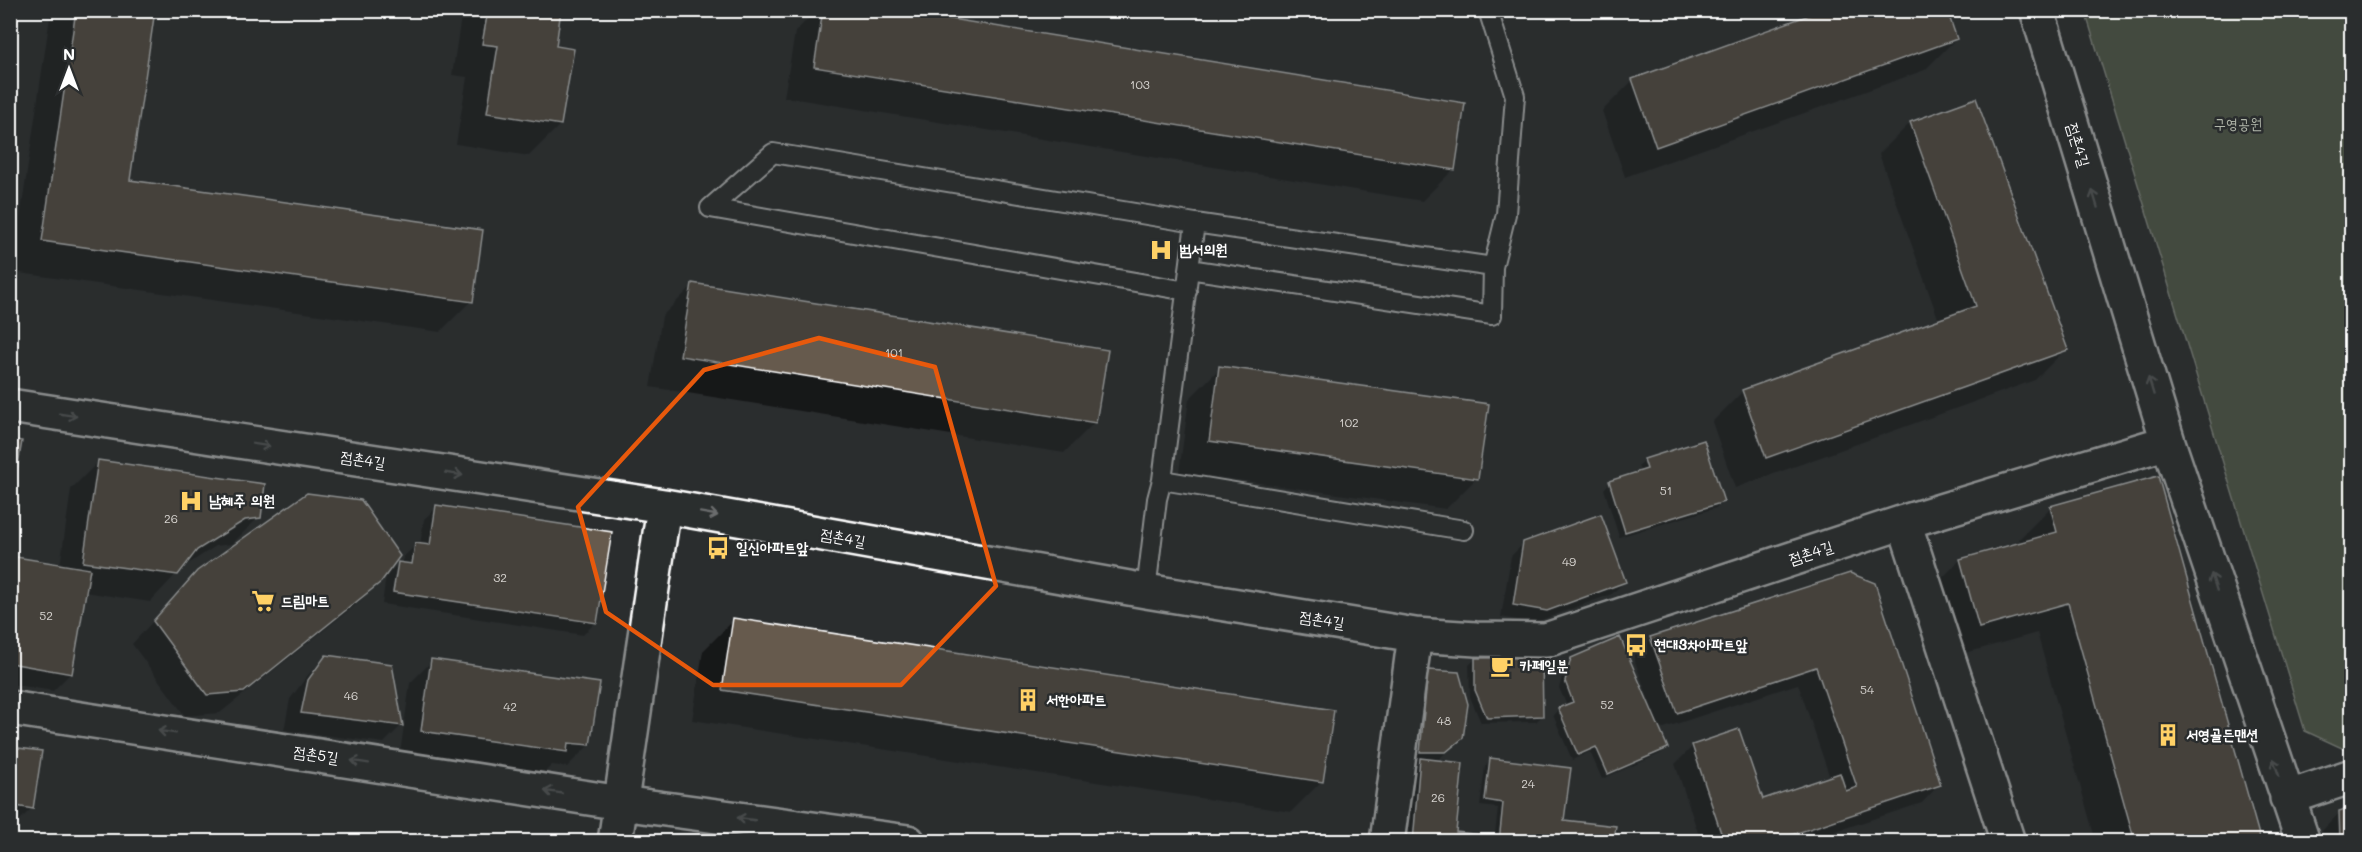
<svg xmlns="http://www.w3.org/2000/svg" width="2362" height="852" font-family="Mali,'Poor Story',sans-serif">
  <style>
    .green { fill: #636e55; stroke: #b1b6aa; stroke-width: 1.5 }
    .shadow { fill: #0007 }
    .building { fill: #665a4d; stroke: #fff; stroke-width: 1.5 }
    .lines { fill: none; stroke-linecap: round; stroke-linejoin: round }
    .lane-casing { stroke: #fff; stroke-width: 22 }
    .street-casing { stroke: #fff; stroke-width: 38 }
    .lane { stroke: #2a2d2e; stroke-width: 18 }
    .street { stroke: #2a2d2e; stroke-width: 33 }
    .oneway { stroke: #6a6c6d }
    .marked { fill: none; stroke: #e8590c; stroke-width: 4.5; stroke-linejoin: round }
    .labels { text-anchor: middle; stroke-width: 5; stroke-linejoin: round; paint-order: stroke }
    .number-label { font-size: 12px; fill: #d9d6d2 }
    .park-label { font-size: 15px; fill: #b1b6aa; stroke: #2a2d2e }
    .street-label { font-size: 15px; fill: #fff; stroke: #2a2d2e }
    .poi-label { font-size: 15px; font-weight: bold; fill: #fff; stroke: #2a2d2e; text-anchor: start }
  </style>
  <rect width="100%" height="100%" fill="#2a2d2e"/>
  <filter id="ink" filterUnits="userSpaceOnUse"><feTurbulence type="fractalNoise" baseFrequency=".0167" numOctaves="2"/><feDisplacementMap in="SourceGraphic" scale="12" xChannelSelector="R" yChannelSelector="G"/><feConvolveMatrix kernelMatrix="1 2 1 2 8 2 1 2 1" color-interpolation-filters="sRGB"/></filter>
  <g filter="url(#ink)">
    <path class="green" d="M 2085,11 L 2351,11 L 2351,747 L 2344,749 L 2305,731 Z"/>
    <path class="shadow" d="M 51,10 L 154,10 L 129,181 L 471,301 L 440,332 L 12,272 Z
      M 462,10 L 560,10 L 554,47 L 560,125 L 529,156 L 456,144 L 467,77 L 452,75 Z
      M 816,10 L 886,10 L 1464,104 L 1453,170 L 1422,201 L 784,97 L 795,32 Z
      M 1956,39 L 1925,70 L 1625,177 L 1602,111 L 1633,80 Z
      M 1910,123 L 2066,349 L 2035,380 L 1735,488 L 1712,422 L 1743,391 L 1939,321 L 1879,154 Z
      M 693,285 L 1095,422 L 1064,453 L 650,387 L 662,316 Z
      M 1220,368 L 1477,478 L 1446,509 L 1179,472 L 1189,399 Z
      M 1645,460 L 1722,501 L 1716,508 L 1619,537 L 1604,489 L 1610,482 L 1641,473 L 1638,466 Z
      M 98,462 L 259,517 L 232,544 L 216,546 L 182,568 L 150,602 L 84,592 L 71,673 L 53,691 L 10,684 L 10,558 L 60,566 L 71,489 Z
      M 2157,478 L 2260,842 L 2096,842 L 2037,633 L 1948,658 L 1929,591 L 1960,560 L 2021,543 L 2019,539 L 2050,508 Z
      M 437,507 L 596,622 L 583,635 L 382,604 L 386,575 L 399,563 L 402,564 L 403,557 L 416,545 L 420,545 L 424,519 Z
      M 1524,543 L 1624,582 L 1612,594 L 1533,623 L 1501,617 L 1511,556 Z
      M 198,572 L 380,581 L 357,604 L 220,713 L 185,716 L 132,644 Z
      M 1850,574 L 1939,785 L 1922,803 L 1803,842 L 1701,842 L 1675,764 L 1693,746 L 1762,801 L 1830,778 L 1798,684 L 1658,730 L 1666,748 L 1660,754 L 1602,779 L 1590,752 L 1572,760 L 1553,715 L 1559,709 L 1567,706 L 1559,688 L 1565,666 L 1571,660 L 1651,713 L 1653,712 L 1633,656 L 1651,638 Z
      M 734,620 L 1322,781 L 1291,812 L 692,720 L 703,651 Z
      M 326,657 L 402,725 L 384,743 L 284,730 L 290,699 L 308,675 Z
      M 1475,659 L 1542,716 L 1536,722 L 1481,723 L 1470,697 L 1469,665 Z
      M 432,661 L 589,745 L 567,767 L 552,765 L 544,773 L 400,753 L 410,683 Z
      M 1429,671 L 1462,737 L 1437,761 L 1455,834 L 1487,842 L 1407,842 L 1414,769 L 1403,769 L 1411,689 Z
      M 10,748 L 32,808 L 14,826 L 10,825 Z
      M 1491,760 L 1562,821 L 1616,842 L 1494,842 L 1498,808 L 1480,806 L 1485,766 Z
      M 2340,812 L 2352,842 L 2318,842 L 2318,835 Z"/>
    <path class="building" d="M 76,10 L 155,10 L 130,180 L 483,230 L 473,302 L 42,241 Z
      M 488,10 L 561,10 L 556,46 L 574,49 L 561,125 L 487,113 L 498,46 L 482,44 Z
      M 823,10 L 896,10 L 1465,103 L 1455,170 L 814,67 Z
      M 1823,10 L 1947,10 L 1957,39 L 1656,147 L 1632,79 Z
      M 1976,98 L 2068,350 L 1766,458 L 1742,390 L 1976,306 L 1910,122 Z
      M 692,283 L 1108,350 L 1096,423 L 680,356 Z
      M 1219,366 L 1489,404 L 1478,479 L 1209,441 Z
      M 10,439 L 22,441 L 10,510 Z
      M 1704,440 L 1724,502 L 1625,532 L 1609,481 L 1647,469 L 1644,459 Z
      M 98,460 L 265,484 L 261,518 L 245,520 L 197,550 L 178,575 L 83,562 Z
      M 2158,476 L 2261,842 L 2135,842 L 2068,603 L 1979,628 L 1960,559 L 2057,532 L 2050,506 Z
      M 307,493 L 361,500 L 400,556 L 381,582 L 244,692 L 207,695 L 153,621 L 197,571 Z
      M 436,505 L 612,532 L 597,623 L 393,592 L 398,562 L 412,564 L 415,543 L 430,545 Z
      M 1601,514 L 1626,582 L 1547,611 L 1513,605 L 1523,542 Z
      M 10,556 L 90,569 L 72,674 L 10,663 Z
      M 1850,573 L 1875,583 L 1941,785 L 1770,842 L 1724,842 L 1692,745 L 1739,729 L 1763,799 L 1840,773 L 1846,791 L 1857,787 L 1816,667 L 1677,713 L 1650,637 Z
      M 733,618 L 1334,710 L 1323,782 L 722,690 Z
      M 1620,637 L 1668,748 L 1608,774 L 1596,747 L 1578,755 L 1558,708 L 1573,702 L 1565,681 L 1571,658 Z
      M 326,655 L 392,664 L 403,726 L 301,713 L 308,680 Z
      M 1542,657 L 1543,716 L 1487,718 L 1475,690 L 1475,658 Z
      M 431,659 L 600,683 L 590,745 L 568,743 L 567,752 L 421,731 Z
      M 1428,670 L 1459,672 L 1468,704 L 1463,738 L 1446,752 L 1420,752 Z
      M 10,747 L 42,751 L 33,809 L 10,805 Z
      M 1420,758 L 1463,763 L 1456,832 L 1489,836 L 1488,842 L 1413,842 Z
      M 1490,758 L 1571,768 L 1564,820 L 1616,826 L 1614,840 L 1628,842 L 1499,842 L 1503,803 L 1485,800 Z
      M 2352,807 L 2352,842 L 2340,842 L 2339,811 Z"/>
    <g class="lines">
      <g class="lane-casing">
        <path id="lane" d="M 1189,269 L 1492,315 L 1493,267
          M 1187,291 L 710,208 L 773,153 L 1195,223
          M 1162,480 L 1464,530
          M 1146,591 L 1157,499 L 1162,480 L 1195,223 L 1493,267 L 1506,214 L 1515,96 L 1488,10"/>
      </g>
      <g class="street-casing">
        <path id="street" d="M 2037,10 L 2168,442 L 2303,842
          M 10,406 L 664,506 L 1146,591 L 1415,635 L 1476,639 L 1546,640 L 1904,522 L 2168,442
          M 1904,522 L 2008,842
          M 10,708 L 621,803 L 908,842
          M 2287,798 L 2352,776
          M 615,842 L 664,506
          M 1387,842 L 1415,635"/>
      </g>
      <use href="#lane" class="lane"/>
      <use href="#street" class="street"/>
    </g>
    <defs><path id="oneway-shaft" d="M-6 0H5M1.5-3L5.5 0L1.5 3" fill="none" stroke-width="1.6" stroke-linecap="round" stroke-linejoin="round" transform="scale(1.5)"/></defs>
    <g class="oneway">
      <use href="#oneway-shaft" transform="translate(2095 199) rotate(-107)"/>
      <use href="#oneway-shaft" transform="translate(2151 386) rotate(-107)"/>
      <use href="#oneway-shaft" transform="translate(68 415) rotate(9)"/>
      <use href="#oneway-shaft" transform="translate(261 445) rotate(9)"/>
      <use href="#oneway-shaft" transform="translate(454 474) rotate(9)"/>
      <use href="#oneway-shaft" transform="translate(709 514) rotate(10)"/>
      <use href="#oneway-shaft" transform="translate(2214 582) rotate(-108)"/>
      <use href="#oneway-shaft" transform="translate(167 732) rotate(-171)"/>
      <use href="#oneway-shaft" transform="translate(360 762) rotate(-171)"/>
      <use href="#oneway-shaft" transform="translate(2276 767) rotate(-109)"/>
      <use href="#oneway-shaft" transform="translate(553 792) rotate(-171)"/>
      <use href="#oneway-shaft" transform="translate(746 819) rotate(-172)"/>
    </g>
  </g>
  <path d="M0 0H2362V852H0ZM 819,338 L 935,367 L 996,586 L 901,685 L 713,685 L 606,612 L 578,507 L 704,370 Z" fill="#2a2d2e" fill-opacity=".55" fill-rule="evenodd"/>
  <path class="marked" d="M 819,338 L 935,367 L 996,586 L 901,685 L 713,685 L 606,612 L 578,507 L 704,370 Z"/>
  <defs>
    <g id="hospital-bare" transform="scale(1.8)"><path d="M-5-5h3v3.5h4V-5h3V5h-3V1.5h-4V5h-3Z" fill="#ffd166" stroke="#2a2d2e" stroke-width="2.5" paint-order="stroke"/></g>
    <g id="bus-bare" transform="scale(1.8)"><path d="M-5-6H5V4H4V6H2V4H-2V6H-4V4H-5ZM-3.5-4V0h7V-4ZM-3.5 1.2v1.5H-2V1.2ZM2 1.2v1.5H3.5V1.2Z" fill="#ffd166" stroke="#2a2d2e" stroke-width="2.5" paint-order="stroke"/></g>
    <g id="supermarket-bare" transform="scale(1.8)"><path d="M-6-5.5h2.5l.6 2H6L4.5 2H-2.5L-4.4-4H-6ZM-1.5 3.2a1.3 1.3 0 1 0 .1 0ZM3 3.2a1.3 1.3 0 1 0 .1 0Z" fill="#ffd166" stroke="#2a2d2e" stroke-width="2.5" paint-order="stroke"/></g>
    <g id="cafe-bare" transform="scale(1.8)"><path d="M-5.5-4.5H6V0H3Q3 3.5 0 3.5H-2.5Q-5.5 3.5-5.5 0ZM3-3.2v2h1.7v-2ZM-6 4.5H4V6H-6Z" fill="#ffd166" stroke="#2a2d2e" stroke-width="2.5" paint-order="stroke"/></g>
    <g id="building-bare" transform="scale(1.8)"><path d="M-4-6H4V6H1V3H-1V6H-4ZM-2.5-4.3h1.7v1.8h-1.7ZM.8-4.3h1.7v1.8H.8ZM-2.5-1h1.7V.8h-1.7ZM.8-1h1.7V.8H.8Z" fill="#ffd166" stroke="#2a2d2e" stroke-width="2.5" paint-order="stroke"/></g>
  </defs>
  <g fill-rule="evenodd">
    <use href="#hospital-bare" x="1161" y="250"/>
    <use href="#hospital-bare" x="191" y="501"/>
    <use href="#bus-bare" x="718" y="548"/>
    <use href="#supermarket-bare" x="263" y="601"/>
    <use href="#bus-bare" x="1636" y="645"/>
    <use href="#cafe-bare" x="1502" y="666"/>
    <use href="#building-bare" x="1028" y="700"/>
    <use href="#building-bare" x="2168" y="735"/>
  </g>
  <g class="labels">
    <g class="number-label">
      <text x="1140" y="89">103</text>
      <text x="894" y="357">101</text>
      <text x="1349" y="427">102</text>
      <text x="1666" y="495">51</text>
      <text x="171" y="523">26</text>
      <text x="1569" y="566">49</text>
      <text x="500" y="582">32</text>
      <text x="46" y="620">52</text>
      <text x="1867" y="694">54</text>
      <text x="351" y="700">46</text>
      <text x="1607" y="709">52</text>
      <text x="510" y="711">42</text>
      <text x="1444" y="725">48</text>
      <text x="1528" y="788">24</text>
      <text x="1438" y="802">26</text>
    </g>
    <g class="park-label">
      <text x="2238" y="129">구영공원</text>
    </g>
    <g class="street-label">
      <text transform="translate(2078 145) rotate(73)" y="5">점촌4길</text>
      <text transform="translate(363 460) rotate(9)" y="5">점촌4길</text>
      <text transform="translate(843 538) rotate(10)" y="5">점촌4길</text>
      <text transform="translate(1811 553) rotate(-18)" y="5">점촌4길</text>
      <text transform="translate(1322 620) rotate(9)" y="5">점촌4길</text>
      <text transform="translate(316 755) rotate(9)" y="5">점촌5길</text>
    </g>
    <g class="poi-label">
      <text x="1179" y="255">범서의원</text>
      <text x="209" y="506">남혜주 의원</text>
      <text x="736" y="553">일신아파트앞</text>
      <text x="281" y="606">드림마트</text>
      <text x="1654" y="650">현대3차아파트앞</text>
      <text x="1520" y="671">카페일분</text>
      <text x="1046" y="705">서한아파트</text>
      <text x="2186" y="740">서영골든맨션</text>
    </g>
  </g>
  <rect width="2362" height="852" fill="none" stroke="#2a2d2e" stroke-width="36"/>
  <rect x="18" y="18" width="2326" height="816" fill="none" stroke="#fff" stroke-width="2" filter="url(#ink)"/>
  <g transform="translate(69 69)" stroke="#2a2d2e" stroke-width="4.5" paint-order="stroke">
  <path d="M0-4.5L10 22L0 15L-10 22Z" fill="#ffffff"/>
  <text y="-9" font-size="16" font-weight="bold" text-anchor="middle" fill="#ffffff">N</text>
  </g>
</svg>
